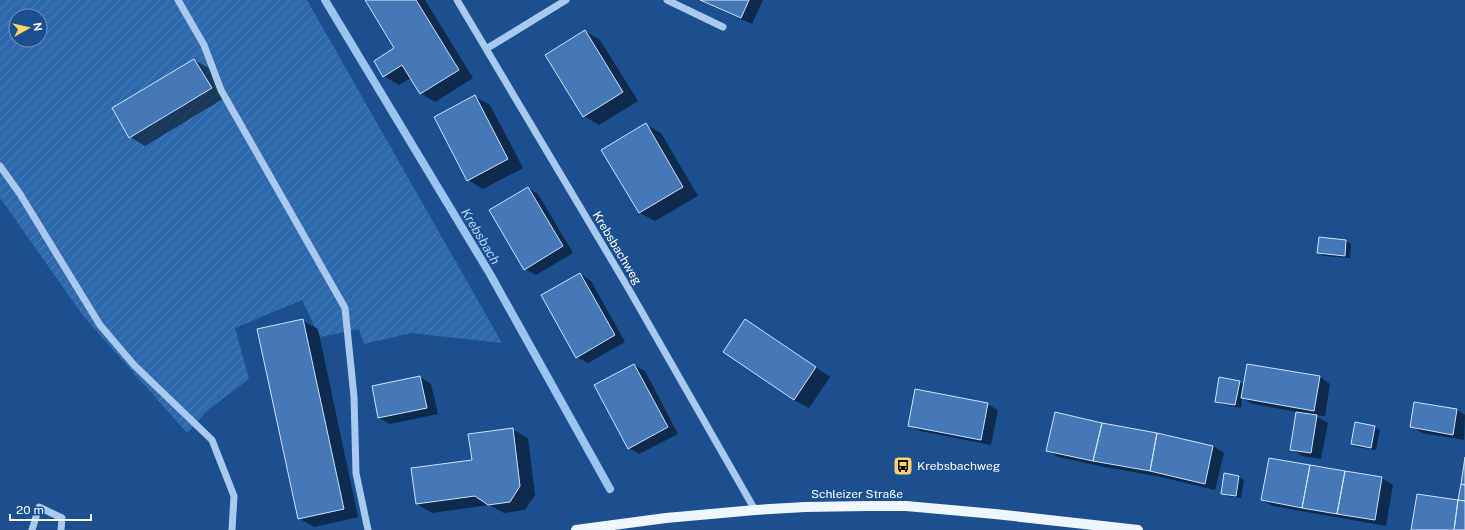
<svg xmlns="http://www.w3.org/2000/svg" width="1465" height="530" font-family="'Public Sans',sans-serif">
  <style>
    .garden { fill: url(#garden-furrows); fill-rule: evenodd }
    .shadow { fill: #0007 }
    .lines { fill: none; stroke-linecap: round; stroke-linejoin: round }
    .stream { stroke: #9cc4f0; stroke-width: 8 }
    .building { fill: #4478b7; stroke: #cfe3fa }
    .minor { stroke: #a9c9ee; stroke-width: 7 }
    .major { stroke: #f0f6ff; stroke-width: 10 }
    .labels { text-anchor: middle; stroke-width: 4; stroke-linejoin: round; paint-order: stroke }
    .street-label { font-size: 12px; fill: #fff; stroke: #1b4f8f }
    .poi-label { font-size: 12px; fill: #fff; stroke: #1b4f8f; text-anchor: start }
    .water-label { font-size: 13px; font-style: italic; fill: #b5d3f5; stroke: #1b4f8f }
  </style>
  <defs>
    <pattern id="garden-furrows" width="10" height="10" patternUnits="userSpaceOnUse"><rect width="10" height="10" fill="#2e69ad"/><path d="M-1 1l2-2M0 10L10 0M9 11l2-2" fill="none" stroke="#4d80b9"/></pattern>
  </defs>
  <rect width="100%" height="100%" fill="#1b4f8f"/>
  <path class="garden" d="M 0,0 L 307,0 L 502,343 L 411,333 L 364,344 L 359,329 L 320,337 L 302,300 L 235,328 L 249,379 L 209,409 L 187,433 L 84,317 L 0,198 ZM 16,16 L 40,16 L 40,40 L 16,40 Z"/>
  <path class="shadow" d="M 367,0 L 425,0 L 473,78 L 435,102 L 420,93 L 411,78 L 399,85 L 384,76 L 396,49 Z
    M 699,0 L 763,0 L 752,24 Z
    M 585,31 L 600,40 L 638,101 L 599,125 L 584,116 Z
    M 194,60 L 209,68 L 226,97 L 145,146 L 130,137 L 113,109 Z
    M 475,97 L 490,105 L 523,168 L 483,189 L 468,180 Z
    M 646,125 L 661,133 L 698,196 L 655,221 L 640,213 L 603,150 Z
    M 528,188 L 538,194 L 573,253 L 536,275 L 525,269 Z
    M 1346,241 L 1351,244 L 1350,258 L 1324,256 L 1318,253 Z
    M 580,274 L 591,281 L 625,342 L 588,363 L 577,357 Z
    M 303,321 L 318,329 L 358,517 L 314,527 L 298,518 Z
    M 746,321 L 761,329 L 830,377 L 809,408 L 794,400 Z
    M 634,365 L 645,371 L 678,434 L 639,454 L 629,448 Z
    M 420,377 L 431,384 L 438,414 L 390,424 L 379,418 L 373,387 Z
    M 1320,377 L 1330,384 L 1325,416 L 1314,415 L 1328,423 L 1321,459 L 1302,456 L 1291,449 L 1297,412 L 1253,404 L 1242,398 L 1241,408 L 1221,404 L 1216,401 L 1239,382 L 1245,385 Z
    M 1415,403 L 1457,410 L 1465,415 L 1464,440 L 1422,433 L 1411,426 Z
    M 987,404 L 998,410 L 991,445 L 920,431 L 909,425 Z
    M 1056,413 L 1213,446 L 1224,453 L 1215,490 L 1161,477 L 1105,467 L 1058,457 L 1048,450 Z
    M 1374,427 L 1380,430 L 1376,450 L 1357,447 L 1352,444 Z
    M 512,429 L 528,438 L 535,495 L 525,510 L 504,513 L 489,505 L 432,513 L 417,504 Z
    M 1239,477 L 1244,480 L 1241,498 L 1227,496 L 1222,493 Z
    M 1382,478 L 1393,485 L 1386,526 L 1273,506 L 1262,500 Z"/>
  <g class="lines">
    <path class="stream" d="M 325,0 L 490,274 L 610,489"/>
  </g>
  <path class="building" d="M 365,0 L 416,0 L 459,70 L 420,94 L 402,65 L 383,77 L 374,61 L 394,48 Z
    M 700,0 L 749,0 L 741,18 Z
    M 585,30 L 623,92 L 583,117 L 545,55 Z
    M 194,59 L 212,88 L 129,138 L 112,108 Z
    M 475,95 L 508,159 L 467,181 L 434,117 Z
    M 646,123 L 683,187 L 639,213 L 601,150 Z
    M 528,187 L 563,246 L 524,270 L 489,210 Z
    M 1319,237 L 1346,240 L 1345,256 L 1317,253 Z
    M 580,273 L 615,335 L 576,358 L 541,295 Z
    M 303,319 L 344,509 L 298,519 L 257,329 Z
    M 745,319 L 816,367 L 794,400 L 723,352 Z
    M 634,364 L 668,427 L 628,449 L 594,385 Z
    M 1247,364 L 1320,376 L 1314,411 L 1241,398 Z
    M 420,376 L 427,408 L 378,418 L 372,386 Z
    M 1219,377 L 1240,381 L 1235,405 L 1215,402 Z
    M 915,389 L 988,403 L 981,440 L 908,426 Z
    M 1414,402 L 1457,409 L 1453,435 L 1410,427 Z
    M 1055,412 L 1102,423 L 1093,461 L 1046,451 Z
    M 1296,412 L 1317,415 L 1311,453 L 1290,450 Z
    M 1355,422 L 1375,426 L 1371,448 L 1351,444 Z
    M 1102,423 L 1157,433 L 1150,471 L 1093,461 Z
    M 513,428 L 520,486 L 510,502 L 488,505 L 475,496 L 416,504 L 411,468 L 472,460 L 468,434 Z
    M 1157,433 L 1213,446 L 1205,484 L 1150,471 Z
    M 1465,457 L 1465,485 L 1461,484 Z
    M 1269,458 L 1310,465 L 1302,508 L 1261,500 Z
    M 1310,465 L 1345,471 L 1337,514 L 1302,508 Z
    M 1345,471 L 1382,477 L 1375,520 L 1337,514 Z
    M 1224,473 L 1239,476 L 1236,496 L 1221,494 Z
    M 1461,484 L 1465,485 L 1465,501 L 1458,500 Z
    M 1417,494 L 1458,500 L 1454,530 L 1411,530 Z
    M 1458,500 L 1465,501 L 1465,530 L 1454,530 Z"/>
  <g class="lines">
    <path class="minor" d="M 178,0 L 204,45 L 221,90 L 345,308 L 354,397 L 356,473 L 368,530
      M 457,0 L 627,286 L 755,510
      M 667,0 L 723,27
      M 486,49 L 566,0
      M 0,166 L 20,194 L 100,325 L 134,365 L 212,440 L 234,496 L 232,530
      M 32,530 L 39,507 L 62,518 L 61,530"/>
    <path class="major" d="M 576,530 L 666,518 L 755,510 L 805,507 L 868,506 L 906,506 L 995,514 L 1138,530"/>
  </g>
  <defs>
    <g id="bus-square" transform="scale(1)"><rect x="-9" y="-9" width="18" height="18" rx="4" fill="#ffd166" stroke="#1b4f8f"/><path d="M-5-6H5V4H4V6H2V4H-2V6H-4V4H-5ZM-3.5-4V0h7V-4ZM-3.5 1.2v1.5H-2V1.2ZM2 1.2v1.5H3.5V1.2Z" fill="#111"/></g>
  </defs>
  <g fill-rule="evenodd">
    <use href="#bus-square" x="903" y="466"/>
  </g>
  <g class="labels">
    <g class="street-label">
      <text transform="translate(617 248) rotate(59)" y="4">Krebsbachweg</text>
      <text x="857" y="498">Schleizer Straße</text>
    </g>
    <g class="poi-label">
      <text x="917" y="470">Krebsbachweg</text>
    </g>
    <g class="water-label">
      <text transform="translate(481 236) rotate(59)" y="5">Krebsbach</text>
    </g>
  </g>
  <g transform="translate(28 28) rotate(82)"><circle r="19" fill="#1b4f8f" stroke="#7695bc"/>
  <path d="M0-3L7 15L0 10L-7 15Z" fill="#ffd166"/>
  <text y="-6" font-size="11" font-weight="bold" text-anchor="middle" fill="#ffffff">N</text>
  </g>
  <path d="M10 514v6h81v-6" fill="none" stroke="#ffffff" stroke-width="2"/>
  <text x="16" y="514" font-size="12" fill="#ffffff" stroke="#1b4f8f" stroke-width="3" paint-order="stroke">20 m</text>
</svg>
